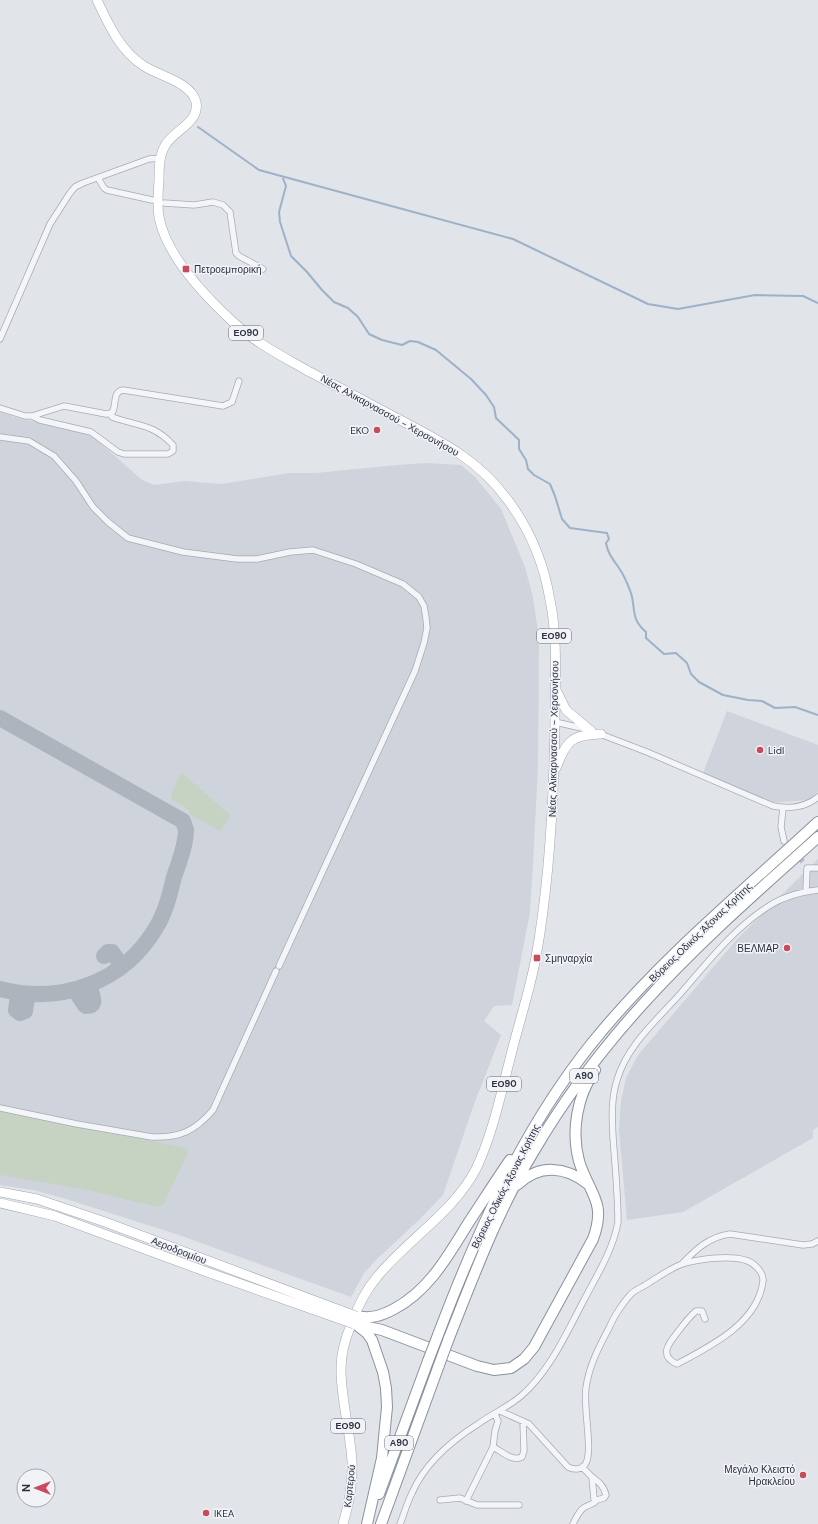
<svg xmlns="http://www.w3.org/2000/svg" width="818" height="1524" font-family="'DM Sans',sans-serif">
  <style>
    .built { fill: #cfd3db }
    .green { fill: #c6d3c3 }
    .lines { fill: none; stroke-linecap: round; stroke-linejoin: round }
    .stream { stroke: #9db1c8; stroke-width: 2 }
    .taxiway { stroke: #aeb4be; stroke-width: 16 }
    .minor-tunnel { stroke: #bcc0c7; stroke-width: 5.5; stroke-dasharray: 5.5 3; stroke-linecap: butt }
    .minor-casing { stroke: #a6abb3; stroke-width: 7 }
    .primary-casing { stroke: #a1a8b5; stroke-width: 10 }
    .motorway-casing { stroke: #89919f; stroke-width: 12 }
    .minor { stroke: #f4f5f8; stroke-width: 5.5 }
    .primary { stroke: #fff; stroke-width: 9 }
    .motorway { stroke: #fff; stroke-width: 10 }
    .primary-bridge-casing { stroke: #a1a8b5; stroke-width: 10; stroke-linecap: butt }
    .motorway-bridge-casing { stroke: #89919f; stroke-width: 12; stroke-linecap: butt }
    .primary-bridge { stroke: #fff; stroke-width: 9 }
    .motorway-bridge { stroke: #fff; stroke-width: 10 }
    .poi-dot { fill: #c94b5a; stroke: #f1f3f7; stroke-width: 1.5 }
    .labels { text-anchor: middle; stroke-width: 3; stroke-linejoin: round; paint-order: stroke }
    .shield { fill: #f1f3f7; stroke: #666b77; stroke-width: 1 }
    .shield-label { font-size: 9px; font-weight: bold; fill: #2a3140 }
    .poi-label { font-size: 10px; fill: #2a3140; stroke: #f1f3f7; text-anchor: start }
    .street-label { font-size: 10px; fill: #2a3140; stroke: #f1f3f7 }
  </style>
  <rect width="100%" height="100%" fill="#e1e4e9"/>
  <path class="built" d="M 0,412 L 21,419 L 89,433 L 142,480 L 154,485 L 185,481 L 222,484 L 290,473 L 316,473 L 397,465 L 426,463 L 461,465 L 476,478 L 501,509 L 525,567 L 533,598 L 539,638 L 538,766 L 533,863 L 530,912 L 512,1005 L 494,1006 L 484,1021 L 501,1035 L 474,1104 L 443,1195 L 421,1218 L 376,1260 L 364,1273 L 351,1297 L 179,1235 L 63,1198 L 33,1190 L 0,1185 Z
    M 727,711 L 818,745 L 818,792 L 808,800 L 769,803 L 703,773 Z
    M 818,859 L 818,1127 L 813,1130 L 813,1138 L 683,1212 L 627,1220 L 619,1130 L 621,1101 L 626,1078 L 638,1055 L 739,937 Z"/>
  <path class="green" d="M 181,772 L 230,815 L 230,817 L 220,831 L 189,814 L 191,811 L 172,800 L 171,795 Z
    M 0,1110 L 185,1148 L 188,1150 L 188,1153 L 163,1205 L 158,1207 L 82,1189 L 1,1175 L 0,1175 Z"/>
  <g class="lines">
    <path class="stream" d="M 198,127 L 259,170 L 513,239 L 648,304 L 678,309 L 755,295 L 803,296 L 818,303
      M 282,176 L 286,186 L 279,212 L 280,222 L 291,256 L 307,272 L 322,290 L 334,302 L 348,308 L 358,317 L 369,334 L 382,340 L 402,345 L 410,341 L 418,342 L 436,350 L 471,379 L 486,395 L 494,407 L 496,418 L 519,440 L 519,449 L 526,460 L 528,469 L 534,475 L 550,484 L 555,496 L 562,519 L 570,528 L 607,533 L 609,539 L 606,543 C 608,554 613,559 619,568 C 624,575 628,585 631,593 C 636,609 630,618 646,632 L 646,638 L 664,654 L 676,653 L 687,663 L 691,674 L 699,682 L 723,695 L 748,700 L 762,701 L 775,708 L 795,707 L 818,715"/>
    <path class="taxiway" d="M 0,718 L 183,821 L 186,830 C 186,845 179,862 174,877 C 170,893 166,911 157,926 C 125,982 62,1005 0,989
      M 104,956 L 108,952 L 112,952 L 119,962 L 118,969
      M 75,990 L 84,1004 L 86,1006 C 101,1006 88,992 91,984
      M 16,993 L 18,996 L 16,1010 L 20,1013 L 25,1011 L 27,998 L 30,994"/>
    <path class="minor-tunnel" d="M 788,845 L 803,862"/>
    <g class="minor-casing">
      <path id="minor" d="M 98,178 L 104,188 L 107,190 L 152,200
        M 164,203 L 194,205 L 213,202 L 223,205 L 230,212 L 236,253 L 239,256 L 263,269
        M 0,339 L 50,224 L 70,193 L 75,187 L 83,183 L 149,159 L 161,158
        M 0,408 L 25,416 L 32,416 L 64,406 L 106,414 L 112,413 C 117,405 112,392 123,390 L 223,406 L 232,402 L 239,381
        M 32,416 L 40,420 L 91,432 L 118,452 L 124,454 L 168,454 L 173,451 L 173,445 C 153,423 136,426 112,417 L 110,413
        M 0,437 L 29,441 L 54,456 L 76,481 L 93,507 L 108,522 L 128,538 L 183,552 L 237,559 L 257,559 L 290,552 L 313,550 L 356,564 L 403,584 L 419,597 L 424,606 L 426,618 L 427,628 L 424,643 L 415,671 L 279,966
        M 555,722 L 586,729
        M 600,734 L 647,752 L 773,806 C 789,809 805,808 818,797
        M 783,808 L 781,827 L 784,841
        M 806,891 L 807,868 L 818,868
        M 0,1108 L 77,1124 L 152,1137 C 180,1138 195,1131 213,1110 L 276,971
        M 682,1264 C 696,1249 709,1237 730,1234 L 803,1245 L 812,1244 L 818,1241
        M 500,1411 L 529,1424 L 568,1467 C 574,1470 583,1470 586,1463 C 593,1450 583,1407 586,1388 C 589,1365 600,1345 610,1326 C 614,1316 625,1300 632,1293 C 637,1289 645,1286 650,1282 C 660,1276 671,1268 682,1264 C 698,1259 728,1255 745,1260 C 753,1262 764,1272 763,1281 C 758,1323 711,1346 677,1364 C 659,1356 668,1344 677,1333 C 683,1325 688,1318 696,1311 L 702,1311 L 705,1319
        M 495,1414 L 498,1421 L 495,1431 L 493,1447 C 503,1452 512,1462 522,1457 L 524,1451 L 523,1421
        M 582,1467 L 592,1477 L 594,1499 L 597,1500 L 604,1498 L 606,1495 C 604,1486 599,1482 592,1477
        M 440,1500 L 460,1498 L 477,1505 L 519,1505
        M 466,1501 L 493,1447
        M 400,1524 C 404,1514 407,1503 412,1493 C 425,1463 451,1441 478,1424 C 492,1414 508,1407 521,1396 C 550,1371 567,1332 584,1300 C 597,1275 613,1250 618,1222 C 618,1194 615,1165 613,1137 C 612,1118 611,1099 617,1080 C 627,1045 658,1019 681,993 C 708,962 734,928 769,906 C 784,896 801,892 818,890
        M 573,1524 C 576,1518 579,1510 585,1507 C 590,1504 593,1505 597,1500"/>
    </g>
    <g class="primary-casing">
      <path id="primary" d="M 97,0 C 108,24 121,52 144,66 C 159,76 191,82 196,102 C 200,122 175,130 166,144 C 159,155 159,168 159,180 C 158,192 157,205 159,217 C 166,255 204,295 232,321 C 254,342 282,356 308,371 C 341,388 373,406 406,423 C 446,444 480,462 507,499 C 529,528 544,564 550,600 C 558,638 555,680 555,719 C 554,798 550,879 536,957 C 530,990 519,1022 511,1055 C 501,1093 493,1133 476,1169 C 453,1213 408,1239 377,1277 C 365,1291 357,1308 351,1325 C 345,1339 341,1354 341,1369 C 341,1400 350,1430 352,1461 C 353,1482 349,1504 343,1524
        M 556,690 L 566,710 L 591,731
        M 556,768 C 567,741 570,735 601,734
        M 0,1192 L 37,1199 L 105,1222 L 342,1311
        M 0,1203 L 55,1216 L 207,1272 L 340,1319"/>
    </g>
    <g class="motorway-casing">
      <path id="motorway" d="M 517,1185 C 539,1164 565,1166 588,1184
        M 356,1316 C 371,1319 381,1316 394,1309 C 430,1290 449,1254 469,1222 C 483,1201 496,1180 510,1160
        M 354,1324 L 382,1330 L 477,1366 L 494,1370 L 511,1368 L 524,1359 L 534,1347 L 593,1239 C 607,1201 589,1194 579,1161 C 571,1131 577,1096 595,1070
        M 358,1326 L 367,1333 L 372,1340 L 383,1372 L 386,1388 L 387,1407 L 382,1458 L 367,1524
        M 438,1335 C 477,1232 523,1129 592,1043 C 658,961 741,893 818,822
        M 449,1338 C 474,1275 498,1210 534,1151 C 565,1098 602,1049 643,1004 C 697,944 758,891 818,837
        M 379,1494 L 428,1361
        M 381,1524 L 439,1365"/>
    </g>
    <use href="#minor" class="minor"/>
    <use href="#primary" class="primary"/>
    <use href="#motorway" class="motorway"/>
    <g class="primary-bridge-casing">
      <path id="primary-bridge" d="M 342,1311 L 356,1316
        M 340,1319 L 354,1324"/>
    </g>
    <g class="motorway-bridge-casing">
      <path id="motorway-bridge" d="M 428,1361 L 438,1335
        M 439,1365 L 449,1338"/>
    </g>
    <use href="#primary-bridge" class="primary-bridge"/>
    <use href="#motorway-bridge" class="motorway-bridge"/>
  </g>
  <g class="poi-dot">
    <rect x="182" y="265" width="8" height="8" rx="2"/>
    <circle cx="377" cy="430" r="4"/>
    <circle cx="760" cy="750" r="4"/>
    <circle cx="787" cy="948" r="4"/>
    <rect x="533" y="954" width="8" height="8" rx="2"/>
    <circle cx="803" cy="1475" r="4"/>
    <circle cx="206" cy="1513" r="4"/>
  </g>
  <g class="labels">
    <g class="shield">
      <rect x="229" y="326" width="34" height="14" rx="3"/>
      <rect x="537" y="629" width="34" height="14" rx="3"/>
      <rect x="570" y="1069" width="28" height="14" rx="3"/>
      <rect x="487" y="1077" width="34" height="14" rx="3"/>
      <rect x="331" y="1419" width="34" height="14" rx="3"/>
      <rect x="385" y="1436" width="28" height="14" rx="3"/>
    </g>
    <g class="shield-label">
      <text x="246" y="336">ΕΟ90</text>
      <text x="554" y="639">ΕΟ90</text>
      <text x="584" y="1079">Α90</text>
      <text x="504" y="1087">ΕΟ90</text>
      <text x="348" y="1429">ΕΟ90</text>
      <text x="399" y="1446">Α90</text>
    </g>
    <g class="poi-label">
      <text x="194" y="273">Πετροεμπορική</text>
      <text x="369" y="434" text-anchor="end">EKO</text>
      <text x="768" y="754">Lidl</text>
      <text x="779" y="952" text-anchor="end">ΒΕΛΜΑΡ</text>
      <text x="545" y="962">Σμηναρχία</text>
      <text x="795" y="1473" text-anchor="end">Μεγάλο Κλειστό<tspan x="795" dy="12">Ηρακλείου</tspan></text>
      <text x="214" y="1517">IKEA</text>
    </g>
    <g class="street-label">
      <text transform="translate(390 415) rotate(29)" y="4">Νέας Αλικαρνασσού - Χερσονήσου</text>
      <text transform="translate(553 739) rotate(-89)" y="4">Νέας Αλικαρνασσού - Χερσονήσου</text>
      <text transform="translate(700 932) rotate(-44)" y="4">Βόρειος Οδικός Άξονας Κρήτης</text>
      <text transform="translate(505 1186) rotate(-63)" y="4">Βόρειος Οδικός Άξονας Κρήτης</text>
      <text transform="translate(179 1250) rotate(21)" y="4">Αεροδρομίου</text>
      <text transform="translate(349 1486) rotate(-84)" y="4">Καρτερού</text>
    </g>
  </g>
  <g transform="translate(36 1488) rotate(270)"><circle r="19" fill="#f1f3f7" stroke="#a1a5ae"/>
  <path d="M0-3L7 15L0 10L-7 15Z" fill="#c94b5a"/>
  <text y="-6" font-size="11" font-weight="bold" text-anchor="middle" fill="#2a3140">N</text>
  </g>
</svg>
